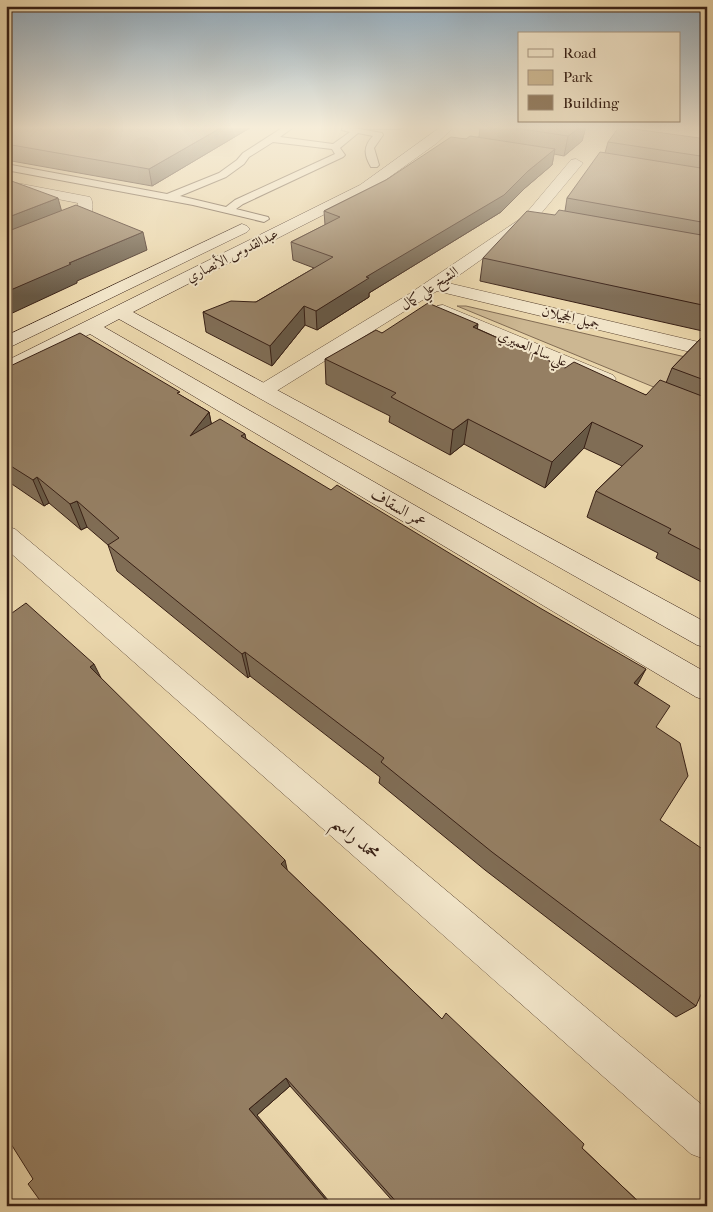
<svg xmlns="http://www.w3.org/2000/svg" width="713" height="1212" font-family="'IM FELL French Canon',Amiri,serif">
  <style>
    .green { fill: #ccb792; stroke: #826c54 }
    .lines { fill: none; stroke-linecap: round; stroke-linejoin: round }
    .lane-casing { stroke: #644e3a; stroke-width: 2 }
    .street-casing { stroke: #644e3a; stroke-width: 1 }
    .secondary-casing { stroke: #382015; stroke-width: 1 }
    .lane { fill: #f1e4c8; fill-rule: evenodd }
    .street { fill: #f1e4c8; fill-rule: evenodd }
    .secondary { fill: #f1e4c8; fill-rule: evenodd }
    .wall { fill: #806d55; stroke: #382015 }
    .shaded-wall { fill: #685945; stroke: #382015 }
    .building { fill: #957f63; stroke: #382015 }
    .labels { text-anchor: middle; stroke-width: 4; stroke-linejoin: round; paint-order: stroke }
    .far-street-label { font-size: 14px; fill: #382015; stroke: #f1e4c8 }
    .street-label { font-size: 16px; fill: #382015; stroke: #f1e4c8 }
    .near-street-label { font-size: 19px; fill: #382015; stroke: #f1e4c8 }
  </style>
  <rect width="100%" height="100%" fill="#ead6ab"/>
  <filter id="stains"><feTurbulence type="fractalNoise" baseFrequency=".004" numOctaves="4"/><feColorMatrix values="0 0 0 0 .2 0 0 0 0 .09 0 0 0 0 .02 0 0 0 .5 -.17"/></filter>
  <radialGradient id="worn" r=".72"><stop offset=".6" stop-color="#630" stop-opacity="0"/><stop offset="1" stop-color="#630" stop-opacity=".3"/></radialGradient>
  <path class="green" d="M 457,306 L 466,306 L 707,362 L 707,409 Z"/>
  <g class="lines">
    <g class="lane-casing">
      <path id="lane" d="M 285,126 L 295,126 L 280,137 L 333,144 L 350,132 L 342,130 L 342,126 L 382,133 L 383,135 L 374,148 L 379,165 L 377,167 L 371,167 C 364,155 363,147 373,136 L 358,133 L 340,148 L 345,155 L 343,157 L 243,204 L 236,209 L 268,217 L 269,219 L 264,222 L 193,205 L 6,170 L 6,164 L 167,194 L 219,173 L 237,160 L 243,153 ZM 273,142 L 332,149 L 335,154 L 235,200 L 226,207 L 180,196 L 226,177 L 244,164 L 249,157 Z
        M 360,126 L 404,126 L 400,129 L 364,129 Z"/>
    </g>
    <g class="street-casing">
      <path id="street" d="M 576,159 L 583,163 L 533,223 L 448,283 L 707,344 L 707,356 L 437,291 L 270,395 L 263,397 L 256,395 L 253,391 L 256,387 L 409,294 L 523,217 L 571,160 Z
        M 6,181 L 90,197 C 94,202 93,213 89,218 L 6,252 L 6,241 L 77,213 L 78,203 L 6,189 Z
        M 443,305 L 613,375 L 616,379 L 613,383 L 606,385 L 599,383 L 437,314 L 434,310 L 437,306 Z
        M 6,526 L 15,529 L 707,1109 L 707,1160 L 691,1154 L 6,549 Z"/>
    </g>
    <g class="secondary-casing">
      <path id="secondary" d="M 442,126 L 455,126 L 437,143 L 370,191 L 133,312 L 707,623 L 707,648 L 697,645 L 119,319 L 104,327 L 707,673 L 707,701 L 696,697 L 90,334 L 6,375 L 6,361 L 360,185 Z
        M 242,224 L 247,226 L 250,229 L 247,232 L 6,349 L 6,336 Z"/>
    </g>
    <use href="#lane" class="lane"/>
    <use href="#street" class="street"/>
    <use href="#secondary" class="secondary"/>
  </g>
  <path class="wall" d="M 6,126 L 253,126 L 152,186 L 6,160 Z
    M 480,126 L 586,126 L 582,141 L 564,156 L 554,154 L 552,165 L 525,188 L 501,212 L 369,293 L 369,297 L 317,330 L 305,325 L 272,366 L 206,332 L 203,312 L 256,302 L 314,268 L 293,260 L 291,242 L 325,225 L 324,211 L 386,180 L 466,139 L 479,137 Z
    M 707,139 L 707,332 L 480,281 L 483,258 L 565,211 L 567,198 L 605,153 L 608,142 Z
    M 478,329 L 565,368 L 646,395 L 666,383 L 672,368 L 707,332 L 707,585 L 656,558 L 658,553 L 587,517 L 596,491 L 622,466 L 584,448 L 545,488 L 464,444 L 450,455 L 389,422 L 390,416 L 326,384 L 325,359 L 382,333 Z
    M 6,368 L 180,395 L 209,412 L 211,423 L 245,434 L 246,439 L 638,685 L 656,727 L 660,820 L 696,1006 L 676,1017 L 485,870 L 379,783 L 380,777 L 250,676 L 248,678 L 117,571 L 108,545 L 87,527 L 81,530 L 49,503 L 44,506 L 6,480 Z
    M 12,613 L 100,677 L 287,870 L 442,1019 L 582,1148 L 643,1206 L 397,1206 L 290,1086 L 257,1115 L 33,1179 Z"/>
  <path class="shaded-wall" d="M 224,126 L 253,126 L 152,186 L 149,169 Z
    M 582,126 L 586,126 L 582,141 L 564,156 L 568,136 Z
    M 555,149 L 552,165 L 525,188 L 501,212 L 369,293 L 369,297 L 317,330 L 316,311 L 366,277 L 528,171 Z
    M 58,198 L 63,216 L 6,239 L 6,218 Z
    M 143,232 L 147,250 L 77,281 L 77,283 L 6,316 L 6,292 L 69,263 Z
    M 304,306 L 305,325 L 272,366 L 270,346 Z
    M 478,324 L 475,348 L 473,327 Z
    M 209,412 L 214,438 L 190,436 Z
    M 468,419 L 464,444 L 450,455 L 453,430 Z
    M 592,422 L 584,448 L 545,488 L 552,462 Z
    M 37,477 L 49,503 L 44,506 L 33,480 Z
    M 77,501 L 87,527 L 81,530 L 70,504 Z
    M 245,652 L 250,676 L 248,678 L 242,654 Z
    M 94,664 L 106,688 L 90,667 Z
    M 646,669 L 633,693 L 634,683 Z
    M 285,860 L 289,878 L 281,864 Z
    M 286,1078 L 290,1086 L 257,1115 L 333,1206 L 331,1206 L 249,1109 Z"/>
  <path class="building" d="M 6,126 L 224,126 L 149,169 L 6,144 Z
    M 501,126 L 582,126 L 568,136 Z
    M 619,127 L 707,139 L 707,157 L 608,142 Z
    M 470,136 L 555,149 L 528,171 L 504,195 L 366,277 L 369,278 L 316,311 L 304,306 L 270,346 L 203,312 L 231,301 L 256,302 L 333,257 L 291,242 L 340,217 L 324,211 L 386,180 L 451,137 L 466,139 Z
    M 600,152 L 707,169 L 707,223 L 567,198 Z
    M 6,179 L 58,198 L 6,218 Z
    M 76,205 L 143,232 L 69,263 L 71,264 L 6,292 L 6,232 Z
    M 559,210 L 707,236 L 707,306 L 483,258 L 527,211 L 555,215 Z
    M 428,303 L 478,324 L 473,327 L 565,368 L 574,362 L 646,395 L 660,380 L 707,398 L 707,553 L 668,533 L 671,529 L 596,491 L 643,446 L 592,422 L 552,462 L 468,419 L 453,430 L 391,397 L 396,393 L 325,359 L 376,330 L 382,333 Z
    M 707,332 L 707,381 L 672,368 Z
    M 80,333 L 180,392 L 177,393 L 209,412 L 190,436 L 220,419 L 245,434 L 241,436 L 331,490 L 337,485 L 540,608 L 646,669 L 634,683 L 670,706 L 656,727 L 680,743 L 688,776 L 660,820 L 707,852 L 707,981 L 696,1006 L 492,852 L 381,762 L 384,758 L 245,652 L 242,654 L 108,545 L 119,538 L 77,501 L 70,504 L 37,477 L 33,480 L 6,463 L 6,368 Z
    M 26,603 L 94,664 L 90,667 L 285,860 L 281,864 L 442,1019 L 446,1013 L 584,1144 L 582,1148 L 643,1206 L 400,1206 L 286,1078 L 249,1109 L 331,1206 L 44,1206 L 28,1184 L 33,1179 L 6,1136 L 6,608 L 12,613 Z"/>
  <linearGradient id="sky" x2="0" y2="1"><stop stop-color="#90a9bb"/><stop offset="0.43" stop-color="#f6edd9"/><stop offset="1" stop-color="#f6edd9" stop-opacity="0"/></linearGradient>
  <rect width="713" height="296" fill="url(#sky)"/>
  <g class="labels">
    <g class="far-street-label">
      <text transform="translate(232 255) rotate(-27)" y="5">عبدالقدوس الأنصاري</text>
      <text transform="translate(429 288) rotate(-34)" y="5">الشيخ علي كمال</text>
      <text transform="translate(571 317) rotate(13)" y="5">جميل الحجيلان</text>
      <text transform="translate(533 348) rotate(23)" y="5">علي سالم العميري</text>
    </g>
    <g class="street-label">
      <text transform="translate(399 507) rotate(30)" y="6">عمر السقاف</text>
    </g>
    <g class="near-street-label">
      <text transform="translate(357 837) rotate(41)" y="7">محمد راسم</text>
    </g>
  </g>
  <rect width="713" height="1212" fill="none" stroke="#ead6ab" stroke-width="25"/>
  <rect x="8" y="8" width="698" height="1197" fill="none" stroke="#382015" stroke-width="2.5"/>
  <rect x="12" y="12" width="688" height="1187" fill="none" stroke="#382015"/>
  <rect x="518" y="32" width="162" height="90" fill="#f1e4c8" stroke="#a79680"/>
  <rect x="528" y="49" width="25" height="8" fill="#f1e4c8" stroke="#a79680"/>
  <text x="563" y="58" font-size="15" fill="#382015">Road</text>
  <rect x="528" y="70" width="25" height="15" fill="#ccb792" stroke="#a79680"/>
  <text x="563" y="82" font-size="15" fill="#382015">Park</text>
  <rect x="528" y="95" width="25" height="15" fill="#957f63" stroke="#a79680"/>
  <text x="563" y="108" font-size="15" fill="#382015">Building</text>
  <rect width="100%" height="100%" filter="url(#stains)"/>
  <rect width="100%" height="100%" fill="url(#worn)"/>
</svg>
